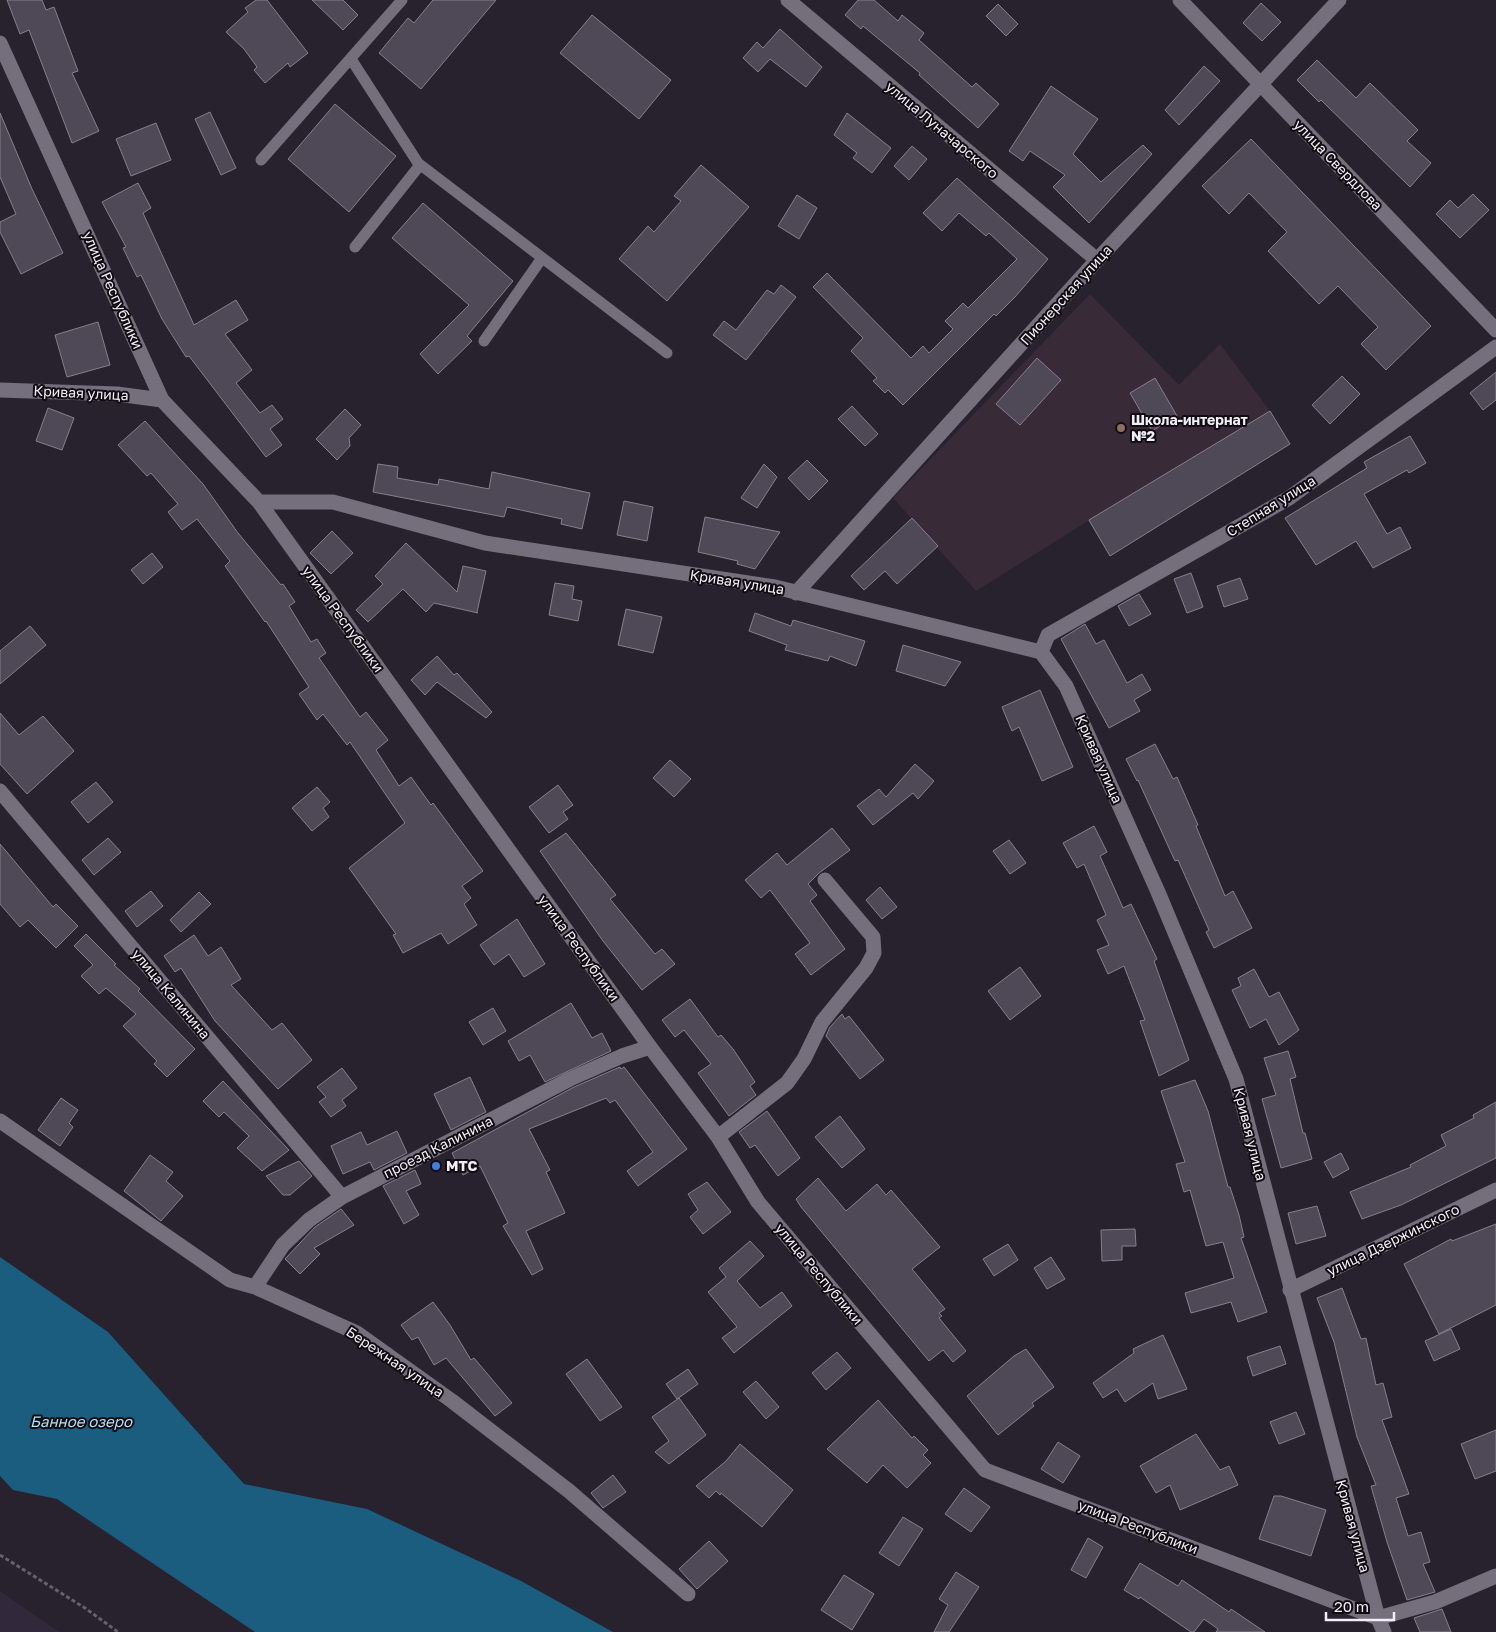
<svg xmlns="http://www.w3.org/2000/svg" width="1496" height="1632" font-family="'Golos Text',sans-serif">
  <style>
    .built { fill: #31283b }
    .education { fill: #392a37 }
    .water { fill: #1a5d7e }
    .building { fill: #4f4857; stroke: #877f8f }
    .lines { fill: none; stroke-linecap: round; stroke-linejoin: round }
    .path { stroke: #67606c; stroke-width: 3; stroke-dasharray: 4 2.5; stroke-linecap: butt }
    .service { stroke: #756e7d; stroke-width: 11 }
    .minor { stroke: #756e7d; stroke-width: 15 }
    .education-dot { fill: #8d6e63; stroke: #0f0c12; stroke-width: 2 }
    .shop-dot { fill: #3f7fe0; stroke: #0f0c12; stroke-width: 2 }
    .labels { text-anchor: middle; stroke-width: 4; stroke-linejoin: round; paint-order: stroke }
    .street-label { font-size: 14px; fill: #f2eef7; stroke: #0f0c12 }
    .poi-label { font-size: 14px; font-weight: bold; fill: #f2eef7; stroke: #0f0c12; text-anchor: start }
    .water-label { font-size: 15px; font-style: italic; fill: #b6def6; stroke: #0f0c12 }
  </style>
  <rect width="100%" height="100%" fill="#28212e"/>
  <path class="built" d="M 0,1591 L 59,1632 L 0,1632 Z"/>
  <path class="education" d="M 1090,294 L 1179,385 L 1220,344 L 1270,411 L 1290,444 L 1110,556 L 1088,521 L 976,591 L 893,498 Z"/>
  <path class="water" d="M 0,1257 L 108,1332 L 244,1484 L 367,1509 L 521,1581 L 613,1632 L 255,1632 L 57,1499 L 13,1490 L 0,1476 Z"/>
  <path class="building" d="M 7,0 L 42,0 L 46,10 L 54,7 L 78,71 L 72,73 L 99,131 L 72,143 L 29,30 L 20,34 Z
    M 256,0 L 267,0 L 308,53 L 290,67 L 288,63 L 265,83 L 254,70 L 257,67 L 244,49 L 226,32 L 248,12 L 245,8 Z
    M 312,0 L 343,0 L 358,15 L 343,30 Z
    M 433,0 L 496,0 L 421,89 L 379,53 L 408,18 L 414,23 Z
    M 858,0 L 874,0 L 898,21 L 902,15 L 924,33 L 919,40 L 972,87 L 976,83 L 999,104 L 978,128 L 919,75 L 920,73 L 863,26 L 861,29 L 845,15 Z
    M 1261,3 L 1281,22 L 1262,41 L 1243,23 Z
    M 998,4 L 1018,24 L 1006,36 L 986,16 Z
    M 592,15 L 671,80 L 639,119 L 560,53 Z
    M 780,29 L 822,67 L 806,87 L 770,59 L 758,72 L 743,58 L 757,42 L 763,48 Z
    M 1317,60 L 1356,98 L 1370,83 L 1418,130 L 1407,141 L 1431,163 L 1410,187 L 1321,100 L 1319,102 L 1297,80 Z
    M 1204,66 L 1220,81 L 1179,125 L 1165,110 Z
    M 1051,86 L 1098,119 L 1073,154 L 1101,182 L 1143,145 L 1152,154 L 1089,223 L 1053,187 L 1065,175 L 1030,151 L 1023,161 L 1009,151 Z
    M 335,104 L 396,156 L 349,212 L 288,159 Z
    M 210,112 L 236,168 L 221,175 L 195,119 Z
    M 0,113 L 32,189 L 63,253 L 21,274 L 0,232 L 0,222 L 16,214 L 0,177 Z
    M 847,113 L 891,148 L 872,173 L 853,158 L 857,153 L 834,135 Z
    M 156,123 L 171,160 L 131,176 L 116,139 Z
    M 1251,139 L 1431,326 L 1386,370 L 1361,344 L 1378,327 L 1338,286 L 1319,304 L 1268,251 L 1287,232 L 1249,193 L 1229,214 L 1202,186 Z
    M 912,146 L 927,159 L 909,180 L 894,166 Z
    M 701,165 L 749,207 L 667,301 L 619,259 L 648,226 L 654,232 L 681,201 L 674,196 Z
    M 957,178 L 1048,259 L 1015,297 L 996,316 L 994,314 L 903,405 L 888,390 L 885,393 L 873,381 L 877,378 L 851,351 L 863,338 L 813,287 L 827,273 L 911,358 L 923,346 L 929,353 L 953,329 L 945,321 L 963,303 L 968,308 L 1017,259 L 989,233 L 986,236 L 959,213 L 942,231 L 923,213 Z
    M 138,183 L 151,208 L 143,213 L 194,325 L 236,300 L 248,320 L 225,334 L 252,370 L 236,383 L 260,413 L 272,405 L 283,419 L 270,429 L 282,445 L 266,457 L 189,356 L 186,357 L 162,319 L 141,275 L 137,277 L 123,248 L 126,247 L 102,202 Z
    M 1473,194 L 1489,210 L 1460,238 L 1436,214 L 1450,200 L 1458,208 Z
    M 797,195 L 817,208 L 799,239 L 778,226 Z
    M 423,203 L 513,281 L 467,336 L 472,341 L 438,374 L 420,354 L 469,305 L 392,238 Z
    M 781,285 L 796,297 L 746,360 L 713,335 L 724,321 L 736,330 L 767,290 L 774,294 Z
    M 98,322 L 110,365 L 67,377 L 55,335 Z
    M 1037,358 L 1061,380 L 1020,425 L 996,404 Z
    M 1496,372 L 1496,400 L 1483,410 L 1470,393 Z
    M 1342,376 L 1360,394 L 1330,424 L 1312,405 Z
    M 1155,378 L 1177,416 L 1152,431 L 1130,393 Z
    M 852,406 L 878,434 L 865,446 L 838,419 Z
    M 48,408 L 74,418 L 62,450 L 36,441 Z
    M 345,409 L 361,425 L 349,438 L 350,446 L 337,460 L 316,439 Z
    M 1270,411 L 1290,444 L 1110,556 L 1089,520 Z
    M 145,421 L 203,484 L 238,533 L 281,585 L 283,584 L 295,602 L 289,606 L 311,642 L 317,639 L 326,653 L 319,658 L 360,717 L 366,712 L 388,740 L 376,750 L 399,786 L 411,777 L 431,805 L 433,803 L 483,871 L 462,886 L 471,898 L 464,904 L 477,925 L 448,944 L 441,933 L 403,953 L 393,935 L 396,934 L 349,868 L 405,823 L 350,742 L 347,745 L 323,714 L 317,720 L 299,694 L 309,687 L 266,621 L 265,622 L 225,566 L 230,561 L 197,519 L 182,530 L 168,512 L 178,504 L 151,473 L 147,476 L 118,445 Z
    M 1410,436 L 1426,463 L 1409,473 L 1407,470 L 1364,494 L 1387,534 L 1400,527 L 1411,548 L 1373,568 L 1356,541 L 1316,565 L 1285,518 L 1367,468 L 1364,462 Z
    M 807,460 L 828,481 L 809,500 L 788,478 Z
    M 378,464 L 398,467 L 397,478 L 438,485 L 439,479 L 489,489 L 492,472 L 590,493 L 582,529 L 561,524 L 562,519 L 507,507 L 504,517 L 373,492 Z
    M 764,464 L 777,477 L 757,508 L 741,498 Z
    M 624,501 L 653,507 L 647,541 L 617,535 Z
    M 705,517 L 780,532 L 755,569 L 737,564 L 738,561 L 698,552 Z
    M 912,518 L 938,546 L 897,584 L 885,571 L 864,590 L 851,576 Z
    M 332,531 L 353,553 L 331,574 L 310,553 Z
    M 406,543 L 457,592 L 463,566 L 486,571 L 477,612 L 478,613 L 434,603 L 426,612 L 403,589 L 368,622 L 356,610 L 383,584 L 375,576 Z
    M 152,553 L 163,567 L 143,584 L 131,570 Z
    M 1191,573 L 1203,607 L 1187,613 L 1174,579 Z
    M 1240,578 L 1248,599 L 1224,607 L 1217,586 Z
    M 555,583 L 574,586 L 572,599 L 582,601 L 578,621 L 549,615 Z
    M 1139,594 L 1151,614 L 1129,626 L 1118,606 Z
    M 626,609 L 662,617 L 653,653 L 618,645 Z
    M 755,613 L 791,626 L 793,620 L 865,641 L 856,666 L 830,656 L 828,661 L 785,650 L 787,645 L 749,631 Z
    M 1085,624 L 1096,644 L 1104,640 L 1127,683 L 1142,674 L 1151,690 L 1134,700 L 1140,711 L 1109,728 L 1061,639 Z
    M 30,626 L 46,645 L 0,684 L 0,651 Z
    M 903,645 L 961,662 L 945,686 L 896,671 Z
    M 437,656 L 454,675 L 457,673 L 492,712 L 486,718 L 437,682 L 425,695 L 411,680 Z
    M 1040,690 L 1073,767 L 1042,781 L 1019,727 L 1012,731 L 1002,707 Z
    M 0,713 L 19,735 L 43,716 L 74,751 L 27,794 L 0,764 Z
    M 1155,744 L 1173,779 L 1177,777 L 1198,825 L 1196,826 L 1225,896 L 1233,891 L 1252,928 L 1214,948 L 1206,932 L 1209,930 L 1178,860 L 1175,861 L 1138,780 L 1137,781 L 1126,759 Z
    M 670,760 L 691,779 L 674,797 L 653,778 Z
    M 915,764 L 934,781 L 918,799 L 913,793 L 873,825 L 857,806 L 879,789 L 886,797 Z
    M 96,782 L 113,802 L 88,823 L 71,802 Z
    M 558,785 L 573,805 L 563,812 L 568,819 L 549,833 L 529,807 Z
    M 317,787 L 330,802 L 323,808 L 329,817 L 312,831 L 292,808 Z
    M 1094,826 L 1107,852 L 1100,856 L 1123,908 L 1131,904 L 1157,959 L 1154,961 L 1189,1060 L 1159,1076 L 1140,1021 L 1145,1020 L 1124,966 L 1108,974 L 1097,950 L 1109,945 L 1097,920 L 1106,915 L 1084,864 L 1077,868 L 1063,843 Z
    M 832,828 L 850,850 L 819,873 L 808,884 L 817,895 L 810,901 L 845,949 L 811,975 L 795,954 L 810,943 L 770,890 L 761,898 L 745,880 L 777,853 L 787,865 Z
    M 566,833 L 616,895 L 610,899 L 655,954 L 662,949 L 675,964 L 642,990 L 603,941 L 540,851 Z
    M 108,838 L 121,852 L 94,875 L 82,860 Z
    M 1009,840 L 1026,863 L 1010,874 L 993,851 Z
    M 0,844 L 53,907 L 56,904 L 78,926 L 56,948 L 28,920 L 20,927 L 0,904 Z
    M 880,887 L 897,907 L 882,919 L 866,900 Z
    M 151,891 L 163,906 L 137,927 L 125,911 Z
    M 199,892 L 211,904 L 181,932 L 170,920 Z
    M 517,919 L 545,964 L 524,977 L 509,954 L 494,965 L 480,945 Z
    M 86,934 L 116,964 L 114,965 L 140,989 L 138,991 L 195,1049 L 167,1077 L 154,1064 L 157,1061 L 123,1026 L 136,1014 L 106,988 L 99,994 L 81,976 L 93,965 L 74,946 Z
    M 194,935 L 208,956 L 221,947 L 241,979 L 231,985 L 272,1030 L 282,1023 L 312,1060 L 278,1089 L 215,1021 L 181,968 L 175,972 L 164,956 Z
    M 1020,967 L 1041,996 L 1010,1020 L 988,991 Z
    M 1254,969 L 1269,997 L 1279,992 L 1299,1030 L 1279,1045 L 1266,1019 L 1250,1028 L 1232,990 L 1241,986 L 1238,978 Z
    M 690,999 L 718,1037 L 721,1035 L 733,1049 L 755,1082 L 750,1086 L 756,1095 L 729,1116 L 698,1073 L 711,1064 L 684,1030 L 675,1037 L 662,1020 Z
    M 571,1003 L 592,1038 L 602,1033 L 611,1051 L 545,1082 L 530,1055 L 519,1061 L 508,1041 Z
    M 493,1008 L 506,1031 L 483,1045 L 469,1022 Z
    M 842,1014 L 845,1019 L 849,1016 L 884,1060 L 860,1079 L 826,1036 L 830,1027 Z
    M 1288,1051 L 1296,1077 L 1290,1079 L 1303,1133 L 1305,1133 L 1312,1159 L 1281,1168 L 1262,1099 L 1276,1095 L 1264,1058 Z
    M 620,1067 L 621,1069 L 624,1067 L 687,1149 L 638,1186 L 627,1171 L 653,1152 L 615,1100 L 610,1103 L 606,1098 L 529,1129 L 550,1170 L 546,1172 L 565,1213 L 526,1231 L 543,1269 L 532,1275 L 503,1226 L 508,1223 L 480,1166 L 463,1175 L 452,1153 L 574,1087 Z
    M 342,1068 L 357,1088 L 342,1100 L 346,1106 L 331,1117 L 319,1102 L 326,1097 L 317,1087 Z
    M 470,1077 L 486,1112 L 451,1130 L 434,1094 Z
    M 1195,1080 L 1208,1111 L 1228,1187 L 1230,1187 L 1239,1215 L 1244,1237 L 1241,1238 L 1267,1312 L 1238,1322 L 1231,1302 L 1191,1313 L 1185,1293 L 1234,1278 L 1223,1242 L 1206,1246 L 1190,1190 L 1184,1192 L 1176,1164 L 1185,1162 L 1161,1091 Z
    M 223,1081 L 289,1150 L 262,1171 L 237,1148 L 249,1136 L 224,1112 L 219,1117 L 203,1101 Z
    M 61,1098 L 78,1110 L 69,1123 L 73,1127 L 60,1146 L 38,1130 Z
    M 1496,1102 L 1496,1158 L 1401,1205 L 1362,1219 L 1350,1192 L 1411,1167 L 1410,1165 L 1446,1146 L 1441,1135 L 1474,1118 L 1473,1115 Z
    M 767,1111 L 800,1158 L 778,1176 L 755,1145 L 750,1148 L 739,1132 Z
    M 840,1116 L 865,1149 L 842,1168 L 815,1137 Z
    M 397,1131 L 407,1153 L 374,1170 L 370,1162 L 343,1174 L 331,1146 L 361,1132 L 367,1145 Z
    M 1341,1153 L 1349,1169 L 1333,1178 L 1324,1162 Z
    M 150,1155 L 173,1172 L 166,1181 L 183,1196 L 161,1221 L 124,1191 Z
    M 299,1161 L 312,1176 L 290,1195 L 283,1195 L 266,1176 Z
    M 415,1170 L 421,1184 L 406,1191 L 419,1215 L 404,1224 L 383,1186 Z
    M 818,1178 L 846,1211 L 877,1184 L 886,1195 L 891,1190 L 940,1247 L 912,1269 L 945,1309 L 939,1313 L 942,1316 L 939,1318 L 966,1351 L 953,1362 L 943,1350 L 929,1361 L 801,1207 L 796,1199 Z
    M 707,1182 L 731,1212 L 703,1234 L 690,1217 L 698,1210 L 688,1194 Z
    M 1317,1206 L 1326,1236 L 1296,1244 L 1288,1213 Z
    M 341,1209 L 354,1225 L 314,1248 L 320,1254 L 300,1274 L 285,1259 L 315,1227 Z
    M 1496,1224 L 1496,1305 L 1439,1334 L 1404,1264 L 1451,1239 L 1452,1241 Z
    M 1135,1229 L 1136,1246 L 1122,1246 L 1122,1260 L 1102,1261 L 1101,1230 Z
    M 750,1241 L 764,1256 L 737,1281 L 760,1308 L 782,1292 L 792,1306 L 734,1353 L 722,1338 L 737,1327 L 708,1292 L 726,1277 L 719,1268 Z
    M 1008,1244 L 1018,1260 L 994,1276 L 983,1259 Z
    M 1051,1257 L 1065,1279 L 1047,1289 L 1034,1268 Z
    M 1342,1288 L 1361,1339 L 1366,1338 L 1376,1385 L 1383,1383 L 1392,1417 L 1382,1420 L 1409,1494 L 1396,1498 L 1408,1536 L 1421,1532 L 1430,1562 L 1423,1564 L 1435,1592 L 1407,1600 L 1387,1542 L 1371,1486 L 1376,1485 L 1357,1437 L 1334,1342 L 1317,1298 Z
    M 433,1302 L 450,1325 L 471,1360 L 474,1358 L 512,1403 L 495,1416 L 446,1358 L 434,1365 L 418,1337 L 412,1340 L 401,1325 Z
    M 1451,1329 L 1460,1349 L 1434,1361 L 1425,1341 Z
    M 1163,1335 L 1187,1389 L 1158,1399 L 1153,1383 L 1125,1402 L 1117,1389 L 1103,1398 L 1093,1383 L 1134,1353 L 1133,1349 Z
    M 1280,1346 L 1286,1364 L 1253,1376 L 1247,1357 Z
    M 1026,1349 L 1054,1387 L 1032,1403 L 1034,1406 L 998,1435 L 967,1396 L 1014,1356 Z
    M 837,1352 L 851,1368 L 826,1390 L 812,1373 Z
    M 587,1359 L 622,1407 L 600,1421 L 566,1374 Z
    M 688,1369 L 698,1384 L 677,1399 L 666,1384 Z
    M 756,1381 L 779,1407 L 766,1419 L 743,1392 Z
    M 679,1398 L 706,1435 L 669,1464 L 655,1452 L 669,1441 L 652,1417 Z
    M 878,1400 L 912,1438 L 914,1436 L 928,1450 L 923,1455 L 931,1463 L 907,1488 L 883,1465 L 867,1483 L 827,1449 Z
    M 1296,1412 L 1305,1434 L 1279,1444 L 1270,1422 Z
    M 1496,1430 L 1496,1471 L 1475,1479 L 1461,1444 Z
    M 1196,1434 L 1220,1470 L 1229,1466 L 1238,1485 L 1180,1510 L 1170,1485 L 1156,1493 L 1140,1466 Z
    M 1058,1442 L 1080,1456 L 1063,1483 L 1041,1469 Z
    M 740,1444 L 793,1490 L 762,1527 L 721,1493 L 720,1495 L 716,1491 L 709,1498 L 696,1486 L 726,1461 Z
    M 613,1475 L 626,1492 L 603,1508 L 591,1493 Z
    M 964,1488 L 990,1507 L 971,1532 L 945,1514 Z
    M 1274,1496 L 1281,1496 L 1326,1510 L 1311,1556 L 1259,1539 Z
    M 903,1517 L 923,1529 L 899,1566 L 879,1553 Z
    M 1088,1538 L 1103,1547 L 1086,1578 L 1071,1570 Z
    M 709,1541 L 728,1561 L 697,1589 L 679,1569 Z
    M 1140,1563 L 1178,1586 L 1182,1580 L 1229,1612 L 1231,1609 L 1265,1632 L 1216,1632 L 1218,1629 L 1204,1619 L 1194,1632 L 1191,1632 L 1140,1597 L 1139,1599 L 1124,1590 Z
    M 956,1572 L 979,1587 L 949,1632 L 934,1632 L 948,1605 L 939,1599 Z
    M 844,1575 L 874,1594 L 852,1630 L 821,1610 Z
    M 1442,1609 L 1451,1632 L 1420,1632 L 1414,1618 Z"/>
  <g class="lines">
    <path class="path" d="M 0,1555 L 85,1608 L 118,1632"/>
    <path class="service" d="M 351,59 L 418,163 L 667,353
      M 261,160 L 402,0
      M 355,247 L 420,165
      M 484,341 L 542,258"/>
    <path class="minor" d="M 788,0 L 1097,260
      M 1180,0 L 1496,330
      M 0,43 L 162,400 L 259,502 L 650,1047 L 718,1137 L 758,1202 L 985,1470 L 1378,1618 L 1435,1602 L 1496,1576
      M 0,390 L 117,394 L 162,400
      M 259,502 L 333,502 L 485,543 L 775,587 L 1041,652 L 1066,686 L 1158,892 L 1236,1079 L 1378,1618 L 1384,1632
      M 796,593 L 1097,260 L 1339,0
      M 1041,652 L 1048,635 L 1289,498 L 1496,347
      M 0,791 L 342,1197
      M 0,1121 L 230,1280 L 255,1287 L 357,1333 L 452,1401 L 569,1491 L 688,1594
      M 718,1137 L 787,1083 L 804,1059 L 822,1022 L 866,968 L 874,953 L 873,937 L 825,880
      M 255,1287 L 283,1245 L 309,1220 L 342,1197 L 570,1079 L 622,1056 L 650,1047
      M 1290,1290 L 1496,1190"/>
  </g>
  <circle class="education-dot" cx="1121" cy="428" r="5"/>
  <circle class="shop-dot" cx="436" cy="1166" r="5"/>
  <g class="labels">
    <g class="street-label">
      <text transform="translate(942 130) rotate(40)" y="5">улица Луначарского</text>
      <text transform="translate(1338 165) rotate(46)" y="5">улица Свердлова</text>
      <text transform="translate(113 290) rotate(66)" y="5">улица Республики</text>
      <text transform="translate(1066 295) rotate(-48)" y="5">Пионерская улица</text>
      <text transform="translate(81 393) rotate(3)" y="5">Кривая улица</text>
      <text transform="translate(1271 506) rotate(-32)" y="5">Степная улица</text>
      <text transform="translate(737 582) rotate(9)" y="5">Кривая улица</text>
      <text transform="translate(343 619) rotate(54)" y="5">улица Республики</text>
      <text transform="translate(1099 759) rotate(66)" y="5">Кривая улица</text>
      <text transform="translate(579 948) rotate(54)" y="5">улица Республики</text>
      <text transform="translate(171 994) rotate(50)" y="5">улица Калинина</text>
      <text transform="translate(1250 1134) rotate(76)" y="5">Кривая улица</text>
      <text transform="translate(438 1147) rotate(-27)" y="5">проезд Калинина</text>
      <text transform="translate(1393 1240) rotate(-26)" y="5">улица Дзержинского</text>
      <text transform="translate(819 1274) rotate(50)" y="5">улица Республики</text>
      <text transform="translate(395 1362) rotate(34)" y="5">Бережная улица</text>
      <text transform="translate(1353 1526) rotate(75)" y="5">Кривая улица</text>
      <text transform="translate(1138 1527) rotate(21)" y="5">улица Республики</text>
    </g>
    <g class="poi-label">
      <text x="1131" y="425">Школа-интернат<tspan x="1131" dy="16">№2</tspan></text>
      <text x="446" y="1171">МТС</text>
    </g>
    <g class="water-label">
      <text x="81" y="1427">Банное озеро</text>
    </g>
  </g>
  <path d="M1326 1612v8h68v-8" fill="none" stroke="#f2eef7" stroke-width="2.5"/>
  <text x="1334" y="1612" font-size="15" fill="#f2eef7" stroke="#0f0c12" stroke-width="4" paint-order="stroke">20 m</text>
</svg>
